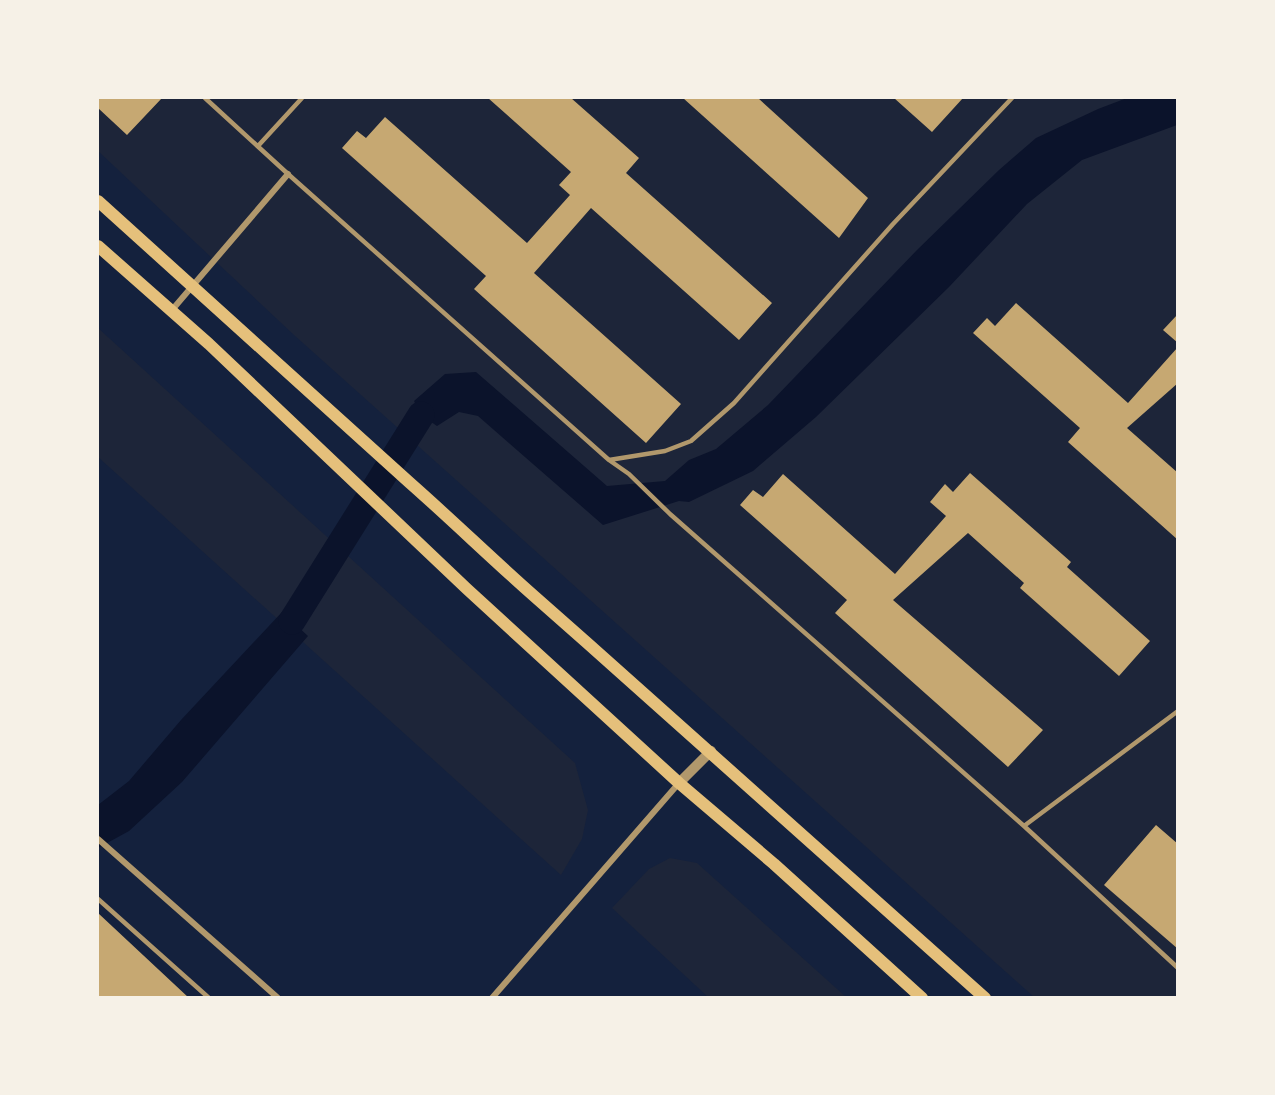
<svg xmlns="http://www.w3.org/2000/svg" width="1275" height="1095" font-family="Overpass,sans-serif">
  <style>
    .green { fill: #1d2539 }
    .water { fill: #0b132b }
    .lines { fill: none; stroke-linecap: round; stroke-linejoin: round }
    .canal { stroke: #0b132b; stroke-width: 27 }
    .building { fill: #c6a872 }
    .service { stroke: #b1986c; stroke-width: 4.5 }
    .minor { stroke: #b1986c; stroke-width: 6 }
    .tertiary { stroke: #b1986c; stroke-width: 10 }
    .secondary { stroke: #e5c07b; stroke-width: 12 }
  </style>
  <rect width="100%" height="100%" fill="#14213d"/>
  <path class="green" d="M 98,98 L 1177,98 L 1177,997 L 1034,997 L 294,335 L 98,151 Z
    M 98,328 L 575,763 L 588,810 L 582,839 L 561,875 L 98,457 Z
    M 670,858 L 697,863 L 846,997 L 708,997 L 612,908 L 649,869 Z"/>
  <path class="water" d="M 1127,98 L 1177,98 L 1177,125 L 1082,160 L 1027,204 L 949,287 L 816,417 L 753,471 L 689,502 L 679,501 L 603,525 L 478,416 L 459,412 L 437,426 L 421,415 L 414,401 L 445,374 L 476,372 L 607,486 L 665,481 L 689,460 L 716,449 L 768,405 L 917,250 L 999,170 L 1036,138 L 1098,109 Z
    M 282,612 L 308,636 L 182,782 L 129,831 L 98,848 L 98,805 L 129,781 L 181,720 Z"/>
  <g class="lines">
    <path class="canal" d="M 292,621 L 421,415"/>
  </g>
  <path class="building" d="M 98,98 L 162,98 L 127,135 L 98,108 Z
    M 488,98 L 571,98 L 639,158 L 626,173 L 772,303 L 739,340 L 591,208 L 534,273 L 681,404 L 646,443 L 474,289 L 486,276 L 342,148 L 357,131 L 366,138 L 385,117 L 527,243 L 570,195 L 559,185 L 571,172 Z
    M 683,98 L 758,98 L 868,198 L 839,238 Z
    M 894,98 L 963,98 L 932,132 Z
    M 1016,303 L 1128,403 L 1178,347 L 1178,383 L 1127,428 L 1178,473 L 1178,540 L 1068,442 L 1080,428 L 973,333 L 987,318 L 995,326 Z
    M 1178,314 L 1178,343 L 1163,330 Z
    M 970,473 L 1071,562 L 1067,567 L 1150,641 L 1119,676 L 1020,588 L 1024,583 L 968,533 L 893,600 L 1043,730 L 1008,767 L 835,613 L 847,600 L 740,505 L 753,490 L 763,497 L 783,474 L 895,574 L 946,516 L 930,502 L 945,484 L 953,492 Z
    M 1156,825 L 1178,844 L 1178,949 L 1104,885 Z
    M 98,913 L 189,998 L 98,998 Z"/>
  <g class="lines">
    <path class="service" d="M 205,98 L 288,174 L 609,460 L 629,474 L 670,514 L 1024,826 L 1178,968
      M 258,146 L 302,98
      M 609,460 L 665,451 L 691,441 L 734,403 L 893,224 L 1012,98
      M 1024,826 L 1178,711
      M 98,899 L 209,998"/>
    <path class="minor" d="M 172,310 L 288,174
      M 98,839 L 278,998
      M 492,998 L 679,783"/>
    <path class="tertiary" d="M 679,783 L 711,751"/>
    <path class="secondary" d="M 98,201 L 410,483 C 452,520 492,559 534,596 C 685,729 835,863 985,998
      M 98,246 L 209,344 L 467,589 L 679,783 L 774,864 L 922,998"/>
  </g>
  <rect width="1275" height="1095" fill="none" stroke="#f6f1e7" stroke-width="198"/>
</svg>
